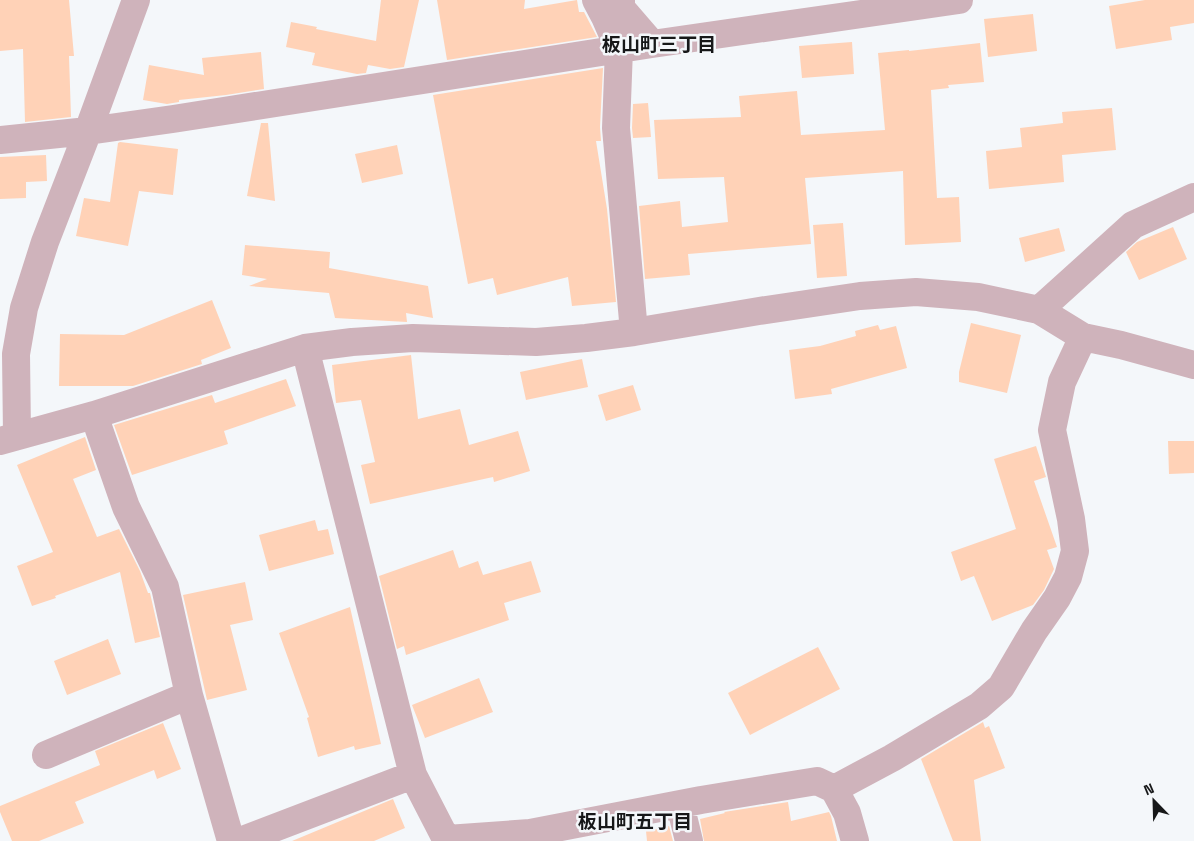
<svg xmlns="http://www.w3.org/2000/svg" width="1194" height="841" font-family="'Space Grotesk','Noto Sans JP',sans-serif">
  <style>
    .building { fill: #ffd2b7 }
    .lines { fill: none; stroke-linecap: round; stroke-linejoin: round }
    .minor { stroke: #cfb3bb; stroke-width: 28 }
    .labels { text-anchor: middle; stroke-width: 5; stroke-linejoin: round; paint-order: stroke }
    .neighbourhood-label { font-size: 19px; font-weight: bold; fill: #171819; stroke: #f4f7fa }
  </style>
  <rect width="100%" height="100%" fill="#f4f7fa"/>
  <path class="building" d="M 0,0 L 69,0 L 74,56 L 69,56 L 71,117 L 25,122 L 23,49 L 0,51 Z
    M 381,0 L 419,0 L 404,67 L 390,69 L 368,65 L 366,73 L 357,74 L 312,65 L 315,53 L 286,47 L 291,22 L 317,27 L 316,29 L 376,41 Z
    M 437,0 L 525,0 L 524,9 L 577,0 L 579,12 L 584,12 L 597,37 L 447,60 Z
    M 1145,0 L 1194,0 L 1194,23 L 1170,27 L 1172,40 L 1116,49 L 1109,6 Z
    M 1033,14 L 1037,51 L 988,57 L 984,19 Z
    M 852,42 L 854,74 L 802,78 L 799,46 Z
    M 980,43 L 984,82 L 948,85 L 949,88 L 931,90 L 937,198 L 959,197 L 961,242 L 905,245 L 903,171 L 805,178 L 811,244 L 688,254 L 690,275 L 645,279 L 639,206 L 680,201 L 682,227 L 728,222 L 724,177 L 658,179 L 654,120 L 741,117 L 739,96 L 797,91 L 801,135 L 885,130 L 878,53 L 909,50 L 909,51 Z
    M 261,52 L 264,89 L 226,95 L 179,100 L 179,102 L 167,104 L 143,100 L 149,65 L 204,75 L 202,58 Z
    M 603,68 L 600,127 L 601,141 L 596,141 L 607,209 L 616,302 L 572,306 L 568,277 L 497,295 L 493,278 L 468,284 L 433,95 Z
    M 648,103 L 651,137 L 633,138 L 632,128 L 633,104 Z
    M 1112,108 L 1116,150 L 1062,155 L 1064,182 L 989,189 L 986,151 L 1022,147 L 1020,128 L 1063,123 L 1062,112 Z
    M 261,123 L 268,123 L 275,201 L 247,196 Z
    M 120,142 L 178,149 L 173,195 L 139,191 L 128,246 L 76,236 L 84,198 L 110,202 L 118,143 Z
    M 397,145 L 403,174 L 362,183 L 355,154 Z
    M 46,155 L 47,181 L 26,182 L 26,198 L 0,199 L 0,157 Z
    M 843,223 L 847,276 L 817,278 L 813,225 Z
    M 1173,227 L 1187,259 L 1139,280 L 1126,252 L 1137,242 Z
    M 1059,228 L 1065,251 L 1025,262 L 1019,238 Z
    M 245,245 L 330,252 L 329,268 L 428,286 L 433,318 L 406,313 L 407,322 L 335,318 L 329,293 L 249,286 L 267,279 L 242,275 Z
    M 212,300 L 231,348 L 201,360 L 202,364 L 133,386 L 59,386 L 60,334 L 124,335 Z
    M 971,323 L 1021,335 L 1007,393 L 959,382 L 959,372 Z
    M 878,325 L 880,330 L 896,326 L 907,368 L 831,389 L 832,394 L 795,399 L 789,350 L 820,346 L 856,336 L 855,331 Z
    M 411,355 L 418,419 L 460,409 L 469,445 L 518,431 L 530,471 L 494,482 L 493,477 L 370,504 L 361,465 L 375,462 L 361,400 L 336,403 L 332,365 Z
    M 582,359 L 588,387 L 526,400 L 520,372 Z
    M 286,379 L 296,406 L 224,431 L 228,444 L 132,475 L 114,425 L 212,395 L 215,403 Z
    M 633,385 L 641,410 L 606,421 L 598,395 Z
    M 85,437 L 96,470 L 73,479 L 97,537 L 119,529 L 140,571 L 148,593 L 150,593 L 160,637 L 135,643 L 120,572 L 55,596 L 56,598 L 32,606 L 17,566 L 53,552 L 17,465 Z
    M 1168,441 L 1194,441 L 1194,473 L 1169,474 Z
    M 1036,446 L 1046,477 L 1034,481 L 1057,547 L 1047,550 L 1054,569 L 1044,590 L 1033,605 L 992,621 L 974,576 L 961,581 L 951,552 L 1016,529 L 994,459 Z
    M 315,520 L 318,531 L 328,529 L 334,554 L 269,571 L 259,535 Z
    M 453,550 L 459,568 L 478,561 L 483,575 L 531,561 L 541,592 L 504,603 L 509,620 L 406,655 L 404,646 L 397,649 L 379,576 Z
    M 245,582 L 253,620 L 230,625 L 247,690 L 207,700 L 183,595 Z
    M 350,607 L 381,744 L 355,750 L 354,746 L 318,757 L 307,718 L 309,717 L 279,633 Z
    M 108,639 L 121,674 L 67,695 L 54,661 Z
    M 818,647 L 840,689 L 750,735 L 728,693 Z
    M 479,678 L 493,712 L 425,738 L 412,705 Z
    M 983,722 L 985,728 L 989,726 L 1005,768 L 974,780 L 981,841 L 953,841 L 921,759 Z
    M 163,723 L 181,769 L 157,779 L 154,770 L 75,802 L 84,823 L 39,841 L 12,841 L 0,812 L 0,806 L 100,765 L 95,751 Z
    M 393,799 L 405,828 L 374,841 L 292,841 Z
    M 788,802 L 791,821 L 829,812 L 831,816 L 837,841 L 704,841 L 700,819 L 725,813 L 724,812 Z
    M 669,826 L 673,841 L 647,841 L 646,831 Z"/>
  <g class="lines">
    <path class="minor" d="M 596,0 L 605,17 L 619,49 L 616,128 L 634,332
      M 621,0 L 621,8 L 652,44
      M 0,140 L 88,131 L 173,119 L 652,44 L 959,0
      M 1039,310 L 1133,225 L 1194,197
      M 305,348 L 413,775 L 447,841
      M 94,415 L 126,507 L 165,587 L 189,695 L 231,841
      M 17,435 L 16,354 L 24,308 L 45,242 L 88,131 L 136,0
      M 0,441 L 94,415 L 305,348 L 352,342 L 413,338 L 536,342 L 586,338 L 634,332 L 759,311 L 860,296 L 916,292 L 978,297 L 1039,310 L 1083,337 L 1121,345 L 1194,365
      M 46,755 L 189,695
      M 834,789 L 847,813 L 855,841
      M 680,804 L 689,841
      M 447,839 L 530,833 L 701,800 L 817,781 L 834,789 L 892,758 L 979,706 L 1001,687 L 1034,631 L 1057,598 L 1068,577 L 1075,551 L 1071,519 L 1052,430 L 1062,382 L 1083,337
      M 240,841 L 413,775"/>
  </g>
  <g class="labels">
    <g class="neighbourhood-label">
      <text x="659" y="51">板山町三丁目</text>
      <text x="635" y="828">板山町五丁目</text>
    </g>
  </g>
  <g transform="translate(1154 801) rotate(337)" stroke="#f4f7fa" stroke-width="4" paint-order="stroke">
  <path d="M0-4L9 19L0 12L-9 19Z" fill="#171819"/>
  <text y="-8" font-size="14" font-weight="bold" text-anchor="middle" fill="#171819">N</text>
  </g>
</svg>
